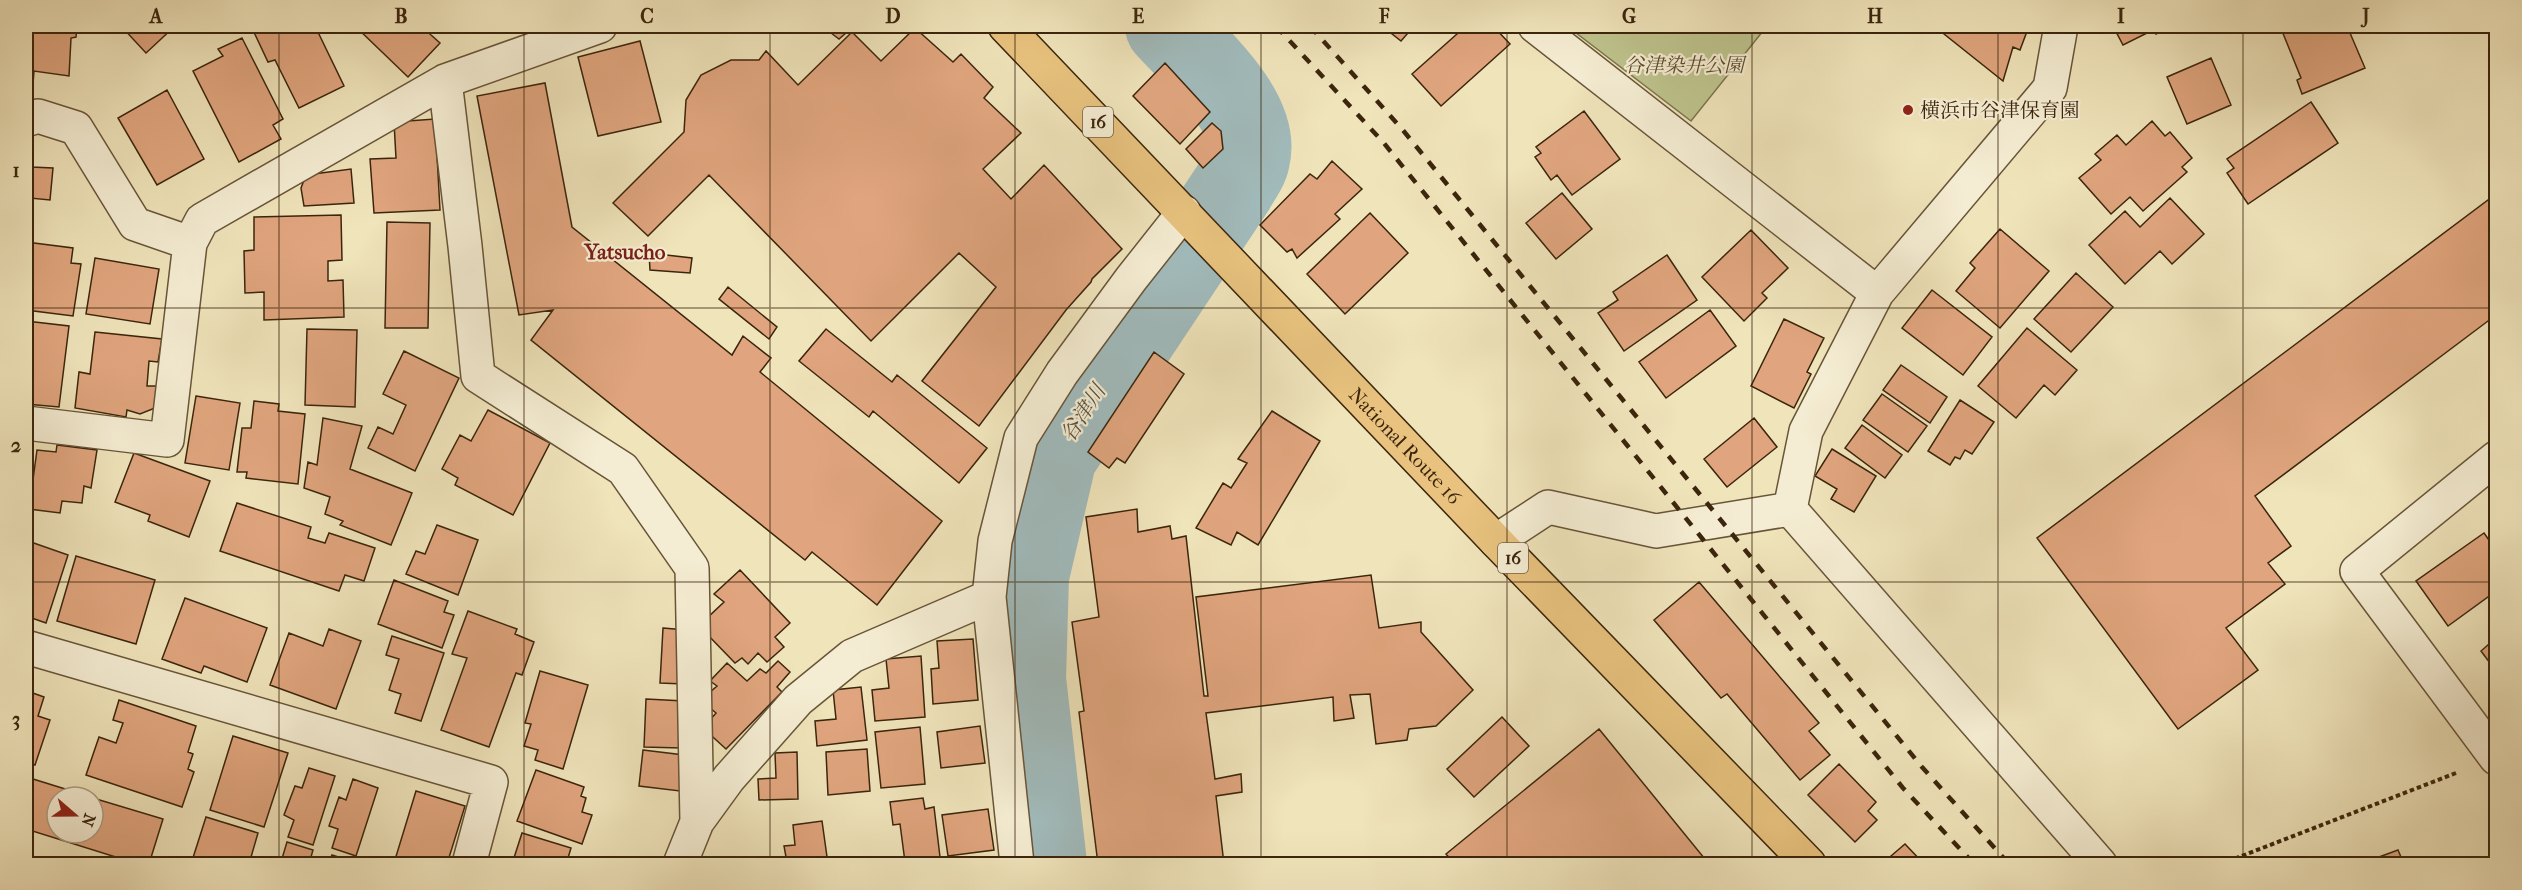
<svg xmlns="http://www.w3.org/2000/svg" width="2522" height="890" font-family="'IM FELL French Canon','Noto Serif JP',serif">
  <style>
    .green { fill: #bec38d; stroke: #7c744c; stroke-width: 1.5 }
    .lines { fill: none; stroke-linecap: round; stroke-linejoin: round }
    .river { stroke: #a1bbbc; stroke-width: 84 }
    .building { fill: #e0a57e; stroke: #3b250c; stroke-width: 1.5 }
    .minor-casing { stroke: #685538; stroke-width: 36 }
    .highway-casing { stroke: #3b250c; stroke-width: 36 }
    .path { stroke: #3b250c; stroke-width: 4; stroke-dasharray: 4.5 3; stroke-linecap: butt }
    .minor { stroke: #f5edd3; stroke-width: 33 }
    .highway { stroke: #e8c27e; stroke-width: 33 }
    .rail { stroke: #3b250c; stroke-width: 4.5; stroke-dasharray: 10 10; stroke-linecap: butt }
    .grid { fill: none; stroke: #3b250c; stroke-width: 1.5; stroke-opacity: 0.55 }
    .poi-dot { fill: #8f2418; stroke: #f5edd3; stroke-width: 2 }
    .labels { text-anchor: middle; stroke-width: 4.5; stroke-linejoin: round; paint-order: stroke }
    .shield { fill: #f5edd3; stroke: #736148; stroke-width: 1.5 }
    .shield-label { font-size: 18px; font-weight: bold; fill: #3b250c }
    .park-label { font-size: 20px; font-style: italic; fill: #5c4c2c; stroke: #f5edd3 }
    .poi-label { font-size: 20px; fill: #3b250c; stroke: #f5edd3; text-anchor: start }
    .street-label { font-size: 20px; fill: #3b250c; stroke: #f5edd3 }
    .neighbourhood-label { font-size: 21px; font-weight: bold; fill: #7a1f14; stroke: #f5edd3 }
    .water-label { font-size: 21px; font-style: italic; fill: #5a5241; stroke: #f5edd3 }
    .neatline { fill: none; stroke: #3b250c; stroke-width: 2 }
    .grid-label { font-size: 20px; text-anchor: middle; font-weight: bold; fill: #3b250c }
  </style>
  <rect width="100%" height="100%" fill="#f0e4bb"/>
  <filter id="stains"><feTurbulence type="fractalNoise" baseFrequency=".00333" numOctaves="4"/><feColorMatrix values="0 0 0 0 .2 0 0 0 0 .09 0 0 0 0 .02 0 0 0 .5 -.17"/></filter>
  <radialGradient id="worn" r=".72"><stop offset=".6" stop-color="#630" stop-opacity="0"/><stop offset="1" stop-color="#630" stop-opacity=".3"/></radialGradient>
  <path class="green" d="M 1567,26 L 1767,26 L 1691,121 Z"/>
  <g class="lines">
    <path class="river" d="M 1045,864 L 1024,679 L 1027,576 L 1055,456 L 1233,188 C 1238,179 1246,169 1248,159 C 1260,112 1196,58 1167,26"/>
  </g>
  <path class="building" d="M 26,26 L 77,26 L 76,37 L 71,38 L 69,76 L 34,71 L 33,84 L 26,84 Z
    M 121,26 L 175,26 L 146,53 Z
    M 251,26 L 315,26 L 344,86 L 299,108 L 275,60 L 268,62 Z
    M 355,26 L 434,26 L 437,28 L 430,34 L 440,43 L 408,77 Z
    M 837,26 L 854,26 L 839,39 L 831,33 Z
    M 1382,26 L 1414,26 L 1401,41 Z
    M 1466,26 L 1493,26 L 1510,44 L 1441,106 L 1412,74 Z
    M 1934,26 L 2029,26 L 2020,50 L 2013,47 L 2003,81 Z
    M 2113,26 L 2173,26 L 2156,34 L 2153,30 L 2123,45 Z
    M 2280,26 L 2347,26 L 2365,68 L 2302,94 L 2297,80 L 2301,78 Z
    M 915,28 L 953,62 L 961,54 L 993,87 L 984,98 L 1021,133 L 983,169 L 1011,199 L 1044,165 L 1122,249 L 1092,279 L 1091,282 L 1066,310 L 979,426 L 922,381 L 996,287 L 959,253 L 871,341 L 709,175 L 648,236 L 613,203 L 684,132 L 686,100 L 701,75 L 731,60 L 759,60 L 766,51 L 798,85 L 852,32 L 881,61 Z
    M 242,38 L 283,119 L 273,125 L 281,139 L 239,162 L 193,71 L 223,56 L 218,49 Z
    M 640,41 L 661,122 L 598,136 L 578,57 Z
    M 2211,58 L 2231,105 L 2187,124 L 2167,77 Z
    M 1165,63 L 1210,112 L 1180,144 L 1133,96 Z
    M 545,83 L 572,227 L 732,355 L 743,336 L 771,358 L 760,372 L 942,521 L 877,605 L 812,552 L 805,560 L 531,340 L 553,310 L 519,315 L 477,96 Z
    M 167,90 L 204,159 L 157,185 L 118,118 Z
    M 2311,102 L 2338,143 L 2248,204 L 2227,173 L 2234,168 L 2227,159 Z
    M 1584,111 L 1620,159 L 1572,195 L 1557,175 L 1551,180 L 1535,157 L 1541,153 L 1536,147 Z
    M 435,119 L 440,210 L 374,213 L 370,159 L 396,158 L 394,122 Z
    M 2152,121 L 2165,136 L 2170,132 L 2192,158 L 2182,167 L 2187,172 L 2143,211 L 2130,197 L 2111,214 L 2079,178 L 2101,160 L 2095,154 L 2117,135 L 2126,145 Z
    M 1212,123 L 1221,131 L 1223,149 L 1203,168 L 1186,149 Z
    M 1332,161 L 1362,189 L 1335,214 L 1340,219 L 1297,258 L 1292,249 L 1287,252 L 1260,225 L 1310,174 L 1317,179 Z
    M 26,162 L 31,162 L 31,167 L 53,168 L 50,200 L 30,198 L 29,216 L 26,215 Z
    M 351,169 L 354,203 L 304,206 L 301,188 L 306,175 Z
    M 1562,193 L 1592,229 L 1556,259 L 1526,223 Z
    M 2496,194 L 2496,315 L 2255,496 L 2291,546 L 2268,563 L 2285,584 L 2226,628 L 2258,670 L 2178,729 L 2037,538 Z
    M 2170,198 L 2204,234 L 2172,264 L 2160,251 L 2125,284 L 2089,245 L 2125,211 L 2140,227 Z
    M 1370,213 L 1408,253 L 1345,314 L 1307,274 Z
    M 341,215 L 342,260 L 328,261 L 328,281 L 343,280 L 344,317 L 264,320 L 264,292 L 245,293 L 244,251 L 254,250 L 254,217 Z
    M 387,222 L 430,223 L 428,328 L 385,328 Z
    M 2000,229 L 2049,271 L 2000,328 L 1956,291 L 1975,268 L 1970,263 Z
    M 1751,230 L 1788,268 L 1762,293 L 1767,298 L 1744,321 L 1702,277 Z
    M 26,242 L 73,248 L 71,263 L 81,264 L 73,316 L 26,310 Z
    M 649,253 L 692,258 L 690,273 L 650,270 Z
    M 1667,255 L 1697,300 L 1624,351 L 1598,313 L 1618,300 L 1613,292 Z
    M 95,258 L 159,269 L 150,324 L 86,314 Z
    M 2076,273 L 2113,307 L 2071,352 L 2034,319 Z
    M 728,287 L 777,327 L 769,339 L 719,299 Z
    M 1932,290 L 1992,337 L 1963,375 L 1902,328 Z
    M 1710,310 L 1736,346 L 1666,398 L 1639,362 Z
    M 1784,319 L 1824,338 L 1807,372 L 1811,374 L 1794,408 L 1751,386 Z
    M 26,321 L 69,326 L 59,407 L 26,404 Z
    M 2027,328 L 2077,370 L 2055,395 L 2044,385 L 2016,418 L 1978,386 Z
    M 307,329 L 357,330 L 355,407 L 305,405 Z
    M 826,329 L 892,382 L 897,375 L 987,448 L 959,483 L 873,411 L 869,417 L 799,361 Z
    M 95,332 L 162,339 L 158,362 L 149,361 L 147,386 L 157,386 L 155,408 L 140,414 L 127,410 L 126,417 L 75,408 L 79,372 L 90,374 Z
    M 404,351 L 459,378 L 415,471 L 368,448 L 378,427 L 393,434 L 406,405 L 383,394 Z
    M 1154,352 L 1184,374 L 1125,463 L 1117,458 L 1109,468 L 1088,452 Z
    M 1901,365 L 1947,397 L 1930,423 L 1883,390 Z
    M 1882,394 L 1927,426 L 1908,452 L 1863,420 Z
    M 196,396 L 240,403 L 229,470 L 185,463 Z
    M 1960,400 L 1994,422 L 1972,454 L 1965,450 L 1960,459 L 1955,457 L 1950,465 L 1928,451 Z
    M 254,401 L 279,404 L 278,411 L 305,414 L 298,484 L 246,478 L 247,472 L 237,472 L 242,428 L 251,428 Z
    M 488,410 L 550,443 L 513,515 L 455,485 L 458,478 L 442,469 L 460,435 L 471,441 Z
    M 1272,411 L 1320,441 L 1258,545 L 1237,532 L 1231,545 L 1196,528 L 1223,483 L 1231,488 L 1247,463 L 1238,459 Z
    M 323,418 L 362,426 L 350,469 L 412,493 L 391,545 L 340,525 L 343,521 L 325,514 L 330,497 L 304,488 L 308,462 L 317,465 Z
    M 1754,418 L 1777,447 L 1727,487 L 1704,459 Z
    M 1862,425 L 1902,455 L 1885,478 L 1845,448 Z
    M 57,445 L 97,450 L 91,488 L 84,486 L 82,503 L 62,501 L 60,513 L 29,509 L 37,450 L 56,452 Z
    M 1832,449 L 1876,476 L 1854,512 L 1831,499 L 1837,489 L 1815,476 Z
    M 134,453 L 210,481 L 189,537 L 148,521 L 150,515 L 115,502 Z
    M 237,503 L 311,527 L 308,538 L 325,543 L 329,533 L 375,548 L 364,581 L 345,575 L 339,591 L 220,551 Z
    M 1137,509 L 1138,532 L 1170,526 L 1172,539 L 1186,536 L 1204,696 L 1208,696 L 1196,597 L 1371,575 L 1379,628 L 1421,622 L 1421,632 L 1473,690 L 1436,726 L 1409,729 L 1407,740 L 1376,744 L 1370,694 L 1350,695 L 1354,718 L 1334,721 L 1333,697 L 1206,713 L 1215,779 L 1241,774 L 1242,792 L 1216,796 L 1224,864 L 1098,864 L 1079,712 L 1084,711 L 1072,622 L 1099,617 L 1086,517 Z
    M 437,525 L 478,540 L 458,595 L 406,574 L 416,551 L 425,554 Z
    M 2484,533 L 2496,550 L 2496,591 L 2448,626 L 2416,581 Z
    M 28,541 L 68,555 L 46,623 L 26,616 L 26,543 Z
    M 76,556 L 155,580 L 136,644 L 57,621 Z
    M 740,570 L 790,623 L 775,637 L 784,647 L 767,662 L 758,653 L 748,664 L 742,658 L 735,663 L 703,630 L 705,620 L 724,602 L 714,594 Z
    M 394,580 L 448,601 L 444,612 L 454,615 L 442,648 L 378,624 Z
    M 1699,582 L 1819,723 L 1809,731 L 1830,755 L 1800,780 L 1727,694 L 1721,698 L 1654,620 Z
    M 185,598 L 267,628 L 247,682 L 204,666 L 201,673 L 162,659 Z
    M 468,611 L 517,629 L 515,634 L 534,642 L 522,675 L 516,673 L 489,747 L 441,730 L 467,658 L 452,654 Z
    M 663,628 L 686,630 L 684,684 L 660,683 Z
    M 329,629 L 361,641 L 336,709 L 270,685 L 289,633 L 323,646 Z
    M 392,636 L 444,653 L 421,721 L 395,713 L 401,694 L 389,690 L 399,659 L 386,655 Z
    M 2496,638 L 2496,671 L 2481,651 Z
    M 973,639 L 978,700 L 933,704 L 931,669 L 939,668 L 937,641 Z
    M 921,656 L 925,717 L 875,721 L 872,690 L 889,688 L 886,659 Z
    M 778,661 L 790,672 L 777,687 L 782,692 L 726,749 L 703,728 L 716,713 L 701,700 L 717,686 L 710,681 L 727,663 L 747,681 L 760,669 L 766,673 Z
    M 540,671 L 588,685 L 563,769 L 535,760 L 538,750 L 524,746 L 531,724 L 525,723 Z
    M 26,681 L 33,683 L 30,692 L 44,697 L 38,716 L 50,720 L 35,765 L 26,762 Z
    M 861,687 L 867,740 L 817,746 L 815,721 L 836,719 L 833,690 Z
    M 646,699 L 684,701 L 681,748 L 644,747 Z
    M 119,700 L 196,726 L 188,752 L 193,754 L 188,769 L 194,772 L 182,807 L 86,775 L 99,737 L 116,743 L 123,723 L 113,720 Z
    M 1502,717 L 1529,746 L 1474,797 L 1447,769 Z
    M 980,726 L 985,763 L 941,768 L 937,732 Z
    M 920,727 L 925,784 L 881,788 L 875,732 Z
    M 1599,729 L 1709,864 L 1455,864 L 1446,854 Z
    M 233,736 L 288,753 L 264,827 L 210,810 Z
    M 867,749 L 870,791 L 828,795 L 826,752 Z
    M 643,750 L 684,755 L 680,791 L 639,786 Z
    M 797,752 L 798,799 L 759,800 L 758,779 L 776,778 L 775,753 Z
    M 1839,764 L 1876,802 L 1868,811 L 1877,820 L 1855,842 L 1808,795 Z
    M 309,768 L 335,776 L 313,845 L 288,837 L 294,820 L 284,815 L 295,786 L 302,788 Z
    M 536,770 L 584,787 L 581,796 L 586,798 L 582,812 L 592,815 L 582,844 L 517,821 Z
    M 33,779 L 91,797 L 57,797 L 57,833 L 93,833 L 93,798 L 163,819 L 149,864 L 138,864 L 26,829 L 26,804 Z
    M 353,779 L 378,788 L 356,856 L 332,848 L 338,829 L 329,826 L 339,797 L 346,800 Z
    M 416,791 L 465,806 L 447,864 L 394,863 Z
    M 923,798 L 925,809 L 934,807 L 940,857 L 905,862 L 900,824 L 893,825 L 890,802 Z
    M 988,809 L 994,850 L 948,856 L 942,815 Z
    M 206,817 L 258,833 L 249,864 L 191,864 Z
    M 822,821 L 828,864 L 767,864 L 767,860 L 786,857 L 784,846 L 795,845 L 793,825 Z
    M 522,833 L 571,848 L 568,858 L 576,860 L 575,864 L 512,864 Z
    M 287,842 L 313,850 L 309,864 L 273,864 L 274,861 L 281,862 Z
    M 1905,844 L 1924,864 L 1886,864 L 1884,862 Z
    M 2398,850 L 2404,864 L 2360,864 Z
    M 332,855 L 358,863 L 357,864 L 328,864 Z"/>
  <g class="lines">
    <g class="minor-casing">
      <path id="minor" d="M 1535,26 L 1877,293 L 1806,431 L 1790,509
        M 445,81 L 465,246 L 478,376 L 623,469 L 692,568 L 697,822
        M 26,120 L 38,116 L 76,128 L 135,224 L 190,243 L 202,220 L 445,81 L 600,26
        M 1877,293 L 2050,88 L 2061,26
        M 26,423 L 167,440 L 190,243
        M 2496,458 L 2357,571 L 2496,758
        M 1790,509 L 2100,864
        M 1496,541 L 1548,507 L 1656,531 L 1790,509
        M 26,647 L 491,782 L 469,864
        M 680,864 L 697,822 L 729,778 L 798,700 L 852,656 L 989,597
        M 1017,864 L 989,597 L 995,541 L 1021,438 L 1062,373 L 1131,279 L 1184,212"/>
    </g>
    <g class="highway-casing">
      <g id="highway">
        <path id="s1" d="M 1005,26 L 1496,541 L 1809,864"/>
      </g>
    </g>
    <path class="path" d="M 2221,864 L 2456,773"/>
    <use href="#minor" class="minor"/>
    <use href="#highway" class="highway"/>
    <path class="rail" d="M 1276,26 L 1383,142 L 1903,788 L 1974,864
      M 1310,26 L 1402,129 L 1922,767 L 2009,864"/>
  </g>
  <path class="grid" d="M 279,26 L 279,864M 524,26 L 524,864M 770,26 L 770,864M 1015,26 L 1015,864M 1261,26 L 1261,864M 1507,26 L 1507,864M 1752,26 L 1752,864M 1998,26 L 1998,864M 2243,26 L 2243,864M 26,308 L 2496,308M 26,582 L 2496,582"/>
  <circle class="poi-dot" cx="1908" cy="110" r="6"/>
  <g class="labels">
    <g class="shield">
      <rect x="1083" y="107" width="30" height="30" rx="4.5"/>
      <rect x="1498" y="543" width="30" height="30" rx="4.5"/>
    </g>
    <g class="shield-label">
      <text x="1098" y="128">16</text>
      <text x="1513" y="564">16</text>
    </g>
    <g class="park-label">
      <text x="1684" y="72">谷津染井公園</text>
    </g>
    <g class="poi-label">
      <text x="1920" y="117">横浜市谷津保育園</text>
    </g>
    <g class="street-label">
      <text dy="7" stroke="none"><textPath href="#s1" startOffset="580">National Route 16</textPath></text>
    </g>
    <g class="neighbourhood-label">
      <text x="625" y="259">Yatsucho</text>
    </g>
    <g class="water-label">
      <text transform="translate(1083 413) rotate(-57)" y="7">谷津川</text>
    </g>
  </g>
  <rect width="2522" height="890" fill="none" stroke="#f0e4bb" stroke-width="66"/>
  <g transform="translate(75 815) rotate(110)"><circle r="28" fill="#f5edd3" stroke="#ab9d83" stroke-width="1.5"/>
  <path d="M0-4.5L10 22L0 15L-10 22Z" fill="#8f2418"/>
  <text y="-9" font-size="16" font-weight="bold" text-anchor="middle" fill="#3b250c">N</text>
  </g>
  <rect x="33" y="33" width="2456" height="824" class="neatline"/>
  <g class="grid-label">
    <text x="156" y="23">A</text>
    <text x="401" y="23">B</text>
    <text x="647" y="23">C</text>
    <text x="893" y="23">D</text>
    <text x="1138" y="23">E</text>
    <text x="1384" y="23">F</text>
    <text x="1629" y="23">G</text>
    <text x="1875" y="23">H</text>
    <text x="2121" y="23">I</text>
    <text x="2366" y="23">J</text>
    <text x="16" y="177">1</text>
    <text x="16" y="452">2</text>
    <text x="16" y="726">3</text>
  </g>
  <rect width="100%" height="100%" filter="url(#stains)"/>
  <rect width="100%" height="100%" fill="url(#worn)"/>
</svg>
